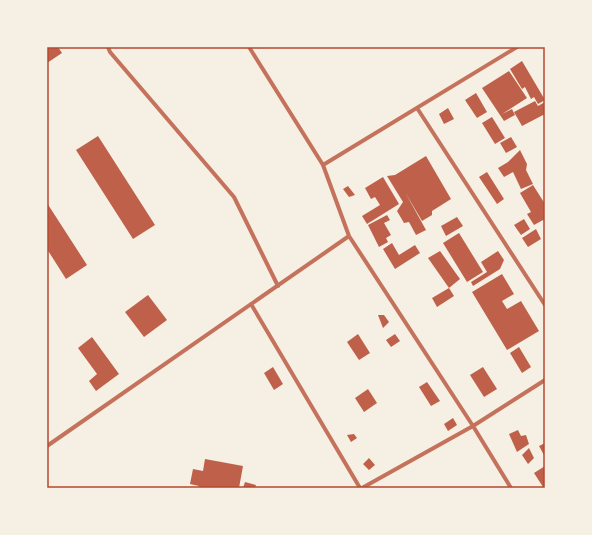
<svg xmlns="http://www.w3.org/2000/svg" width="592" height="535" font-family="Poppins,sans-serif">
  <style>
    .building { fill: #bf614a }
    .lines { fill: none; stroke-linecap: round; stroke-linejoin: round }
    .minor { stroke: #c5725c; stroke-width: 4 }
    .neatline { fill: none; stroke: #b5482f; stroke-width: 1.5 }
  </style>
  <rect width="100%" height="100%" fill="#f6efe4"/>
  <path class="building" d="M 47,47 L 58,47 L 62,53 L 47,63 Z
    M 522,61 L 545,100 L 538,104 L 534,97 L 531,99 L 525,87 L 522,89 L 510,69 Z
    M 509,71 L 527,98 L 502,114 L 512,109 L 515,115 L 504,121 L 482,88 Z
    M 476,93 L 487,112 L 477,118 L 465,100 Z
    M 535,101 L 538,106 L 545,102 L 545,114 L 522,126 L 514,112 Z
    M 448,108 L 454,119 L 444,124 L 439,114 Z
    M 492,117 L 505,138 L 495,144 L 482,123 Z
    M 98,136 L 155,225 L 133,239 L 76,150 Z
    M 511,137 L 517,147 L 506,153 L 500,143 Z
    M 520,150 L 527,164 L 526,170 L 533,184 L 521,189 L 513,172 L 504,177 L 498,168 L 508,162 Z
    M 426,156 L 451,199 L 432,211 L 432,215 L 422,221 L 405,192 L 426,230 L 416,235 L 409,222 L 404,223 L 397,211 L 403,202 L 387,176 L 395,175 Z
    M 487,172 L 504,199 L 497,204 L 479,177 Z
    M 383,177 L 399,204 L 367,224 L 362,216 L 380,205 L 375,197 L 371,199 L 365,188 Z
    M 533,185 L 545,204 L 545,223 L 543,220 L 534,225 L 527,214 L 531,212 L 520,193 Z
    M 348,186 L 355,195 L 349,197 L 343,189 Z
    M 47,203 L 87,265 L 66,279 L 47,249 Z
    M 387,215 L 390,220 L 384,223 L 391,235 L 386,238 L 388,242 L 379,247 L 368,225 Z
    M 457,217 L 463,226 L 446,236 L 441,226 Z
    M 524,219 L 530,229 L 521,235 L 514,225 Z
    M 536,229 L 541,239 L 528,247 L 522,238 Z
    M 459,233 L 483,272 L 467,282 L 443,243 Z
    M 392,243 L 399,255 L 415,245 L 420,253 L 395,269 L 383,249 Z
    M 440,251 L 460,279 L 449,288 L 428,258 Z
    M 498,251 L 504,260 L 500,269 L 473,286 L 471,282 L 487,272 L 481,262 Z
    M 502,274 L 514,294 L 502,301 L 507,309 L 521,301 L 539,331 L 507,350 L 472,292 Z
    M 449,288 L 454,296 L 437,307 L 432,298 Z
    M 148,295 L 167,320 L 144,337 L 125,312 Z
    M 378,315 L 384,315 L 389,322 L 383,328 Z
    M 358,334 L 370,353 L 359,360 L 347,342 Z
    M 395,334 L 400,341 L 391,347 L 386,340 Z
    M 92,337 L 119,374 L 96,391 L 89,381 L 97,374 L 78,348 Z
    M 519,347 L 531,367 L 522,373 L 510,353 Z
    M 273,367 L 283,384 L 274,390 L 264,373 Z
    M 483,367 L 497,389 L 484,397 L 470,375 Z
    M 427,382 L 440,401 L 431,406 L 419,387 Z
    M 368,389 L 377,403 L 364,412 L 355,398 Z
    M 453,418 L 457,425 L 448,431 L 444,424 Z
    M 518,430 L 521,436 L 526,435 L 529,444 L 517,452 L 509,434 Z
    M 354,434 L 357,438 L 351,442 L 347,435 Z
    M 545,443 L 545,457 L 539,446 Z
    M 529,448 L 534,458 L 528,464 L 522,455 Z
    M 369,458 L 375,465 L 369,470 L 363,464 Z
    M 205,459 L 243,466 L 239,488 L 199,488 L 199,486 L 190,484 L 193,469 L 203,471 Z
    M 545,466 L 545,486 L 543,487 L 534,473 Z
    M 245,482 L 256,485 L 255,488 L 243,488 Z"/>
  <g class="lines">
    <path class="minor" d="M 108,47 L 110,52 L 234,197 L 278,286
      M 249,47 L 323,165 L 349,236 L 473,426 L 511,488
      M 417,108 L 545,305
      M 323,165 L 517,47
      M 251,304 L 360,488
      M 47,446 L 349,236
      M 362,488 L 473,426 L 545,380"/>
  </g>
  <rect width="592" height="535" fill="none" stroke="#f6efe4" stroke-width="96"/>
  <rect x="48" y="48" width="496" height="439" class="neatline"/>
</svg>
